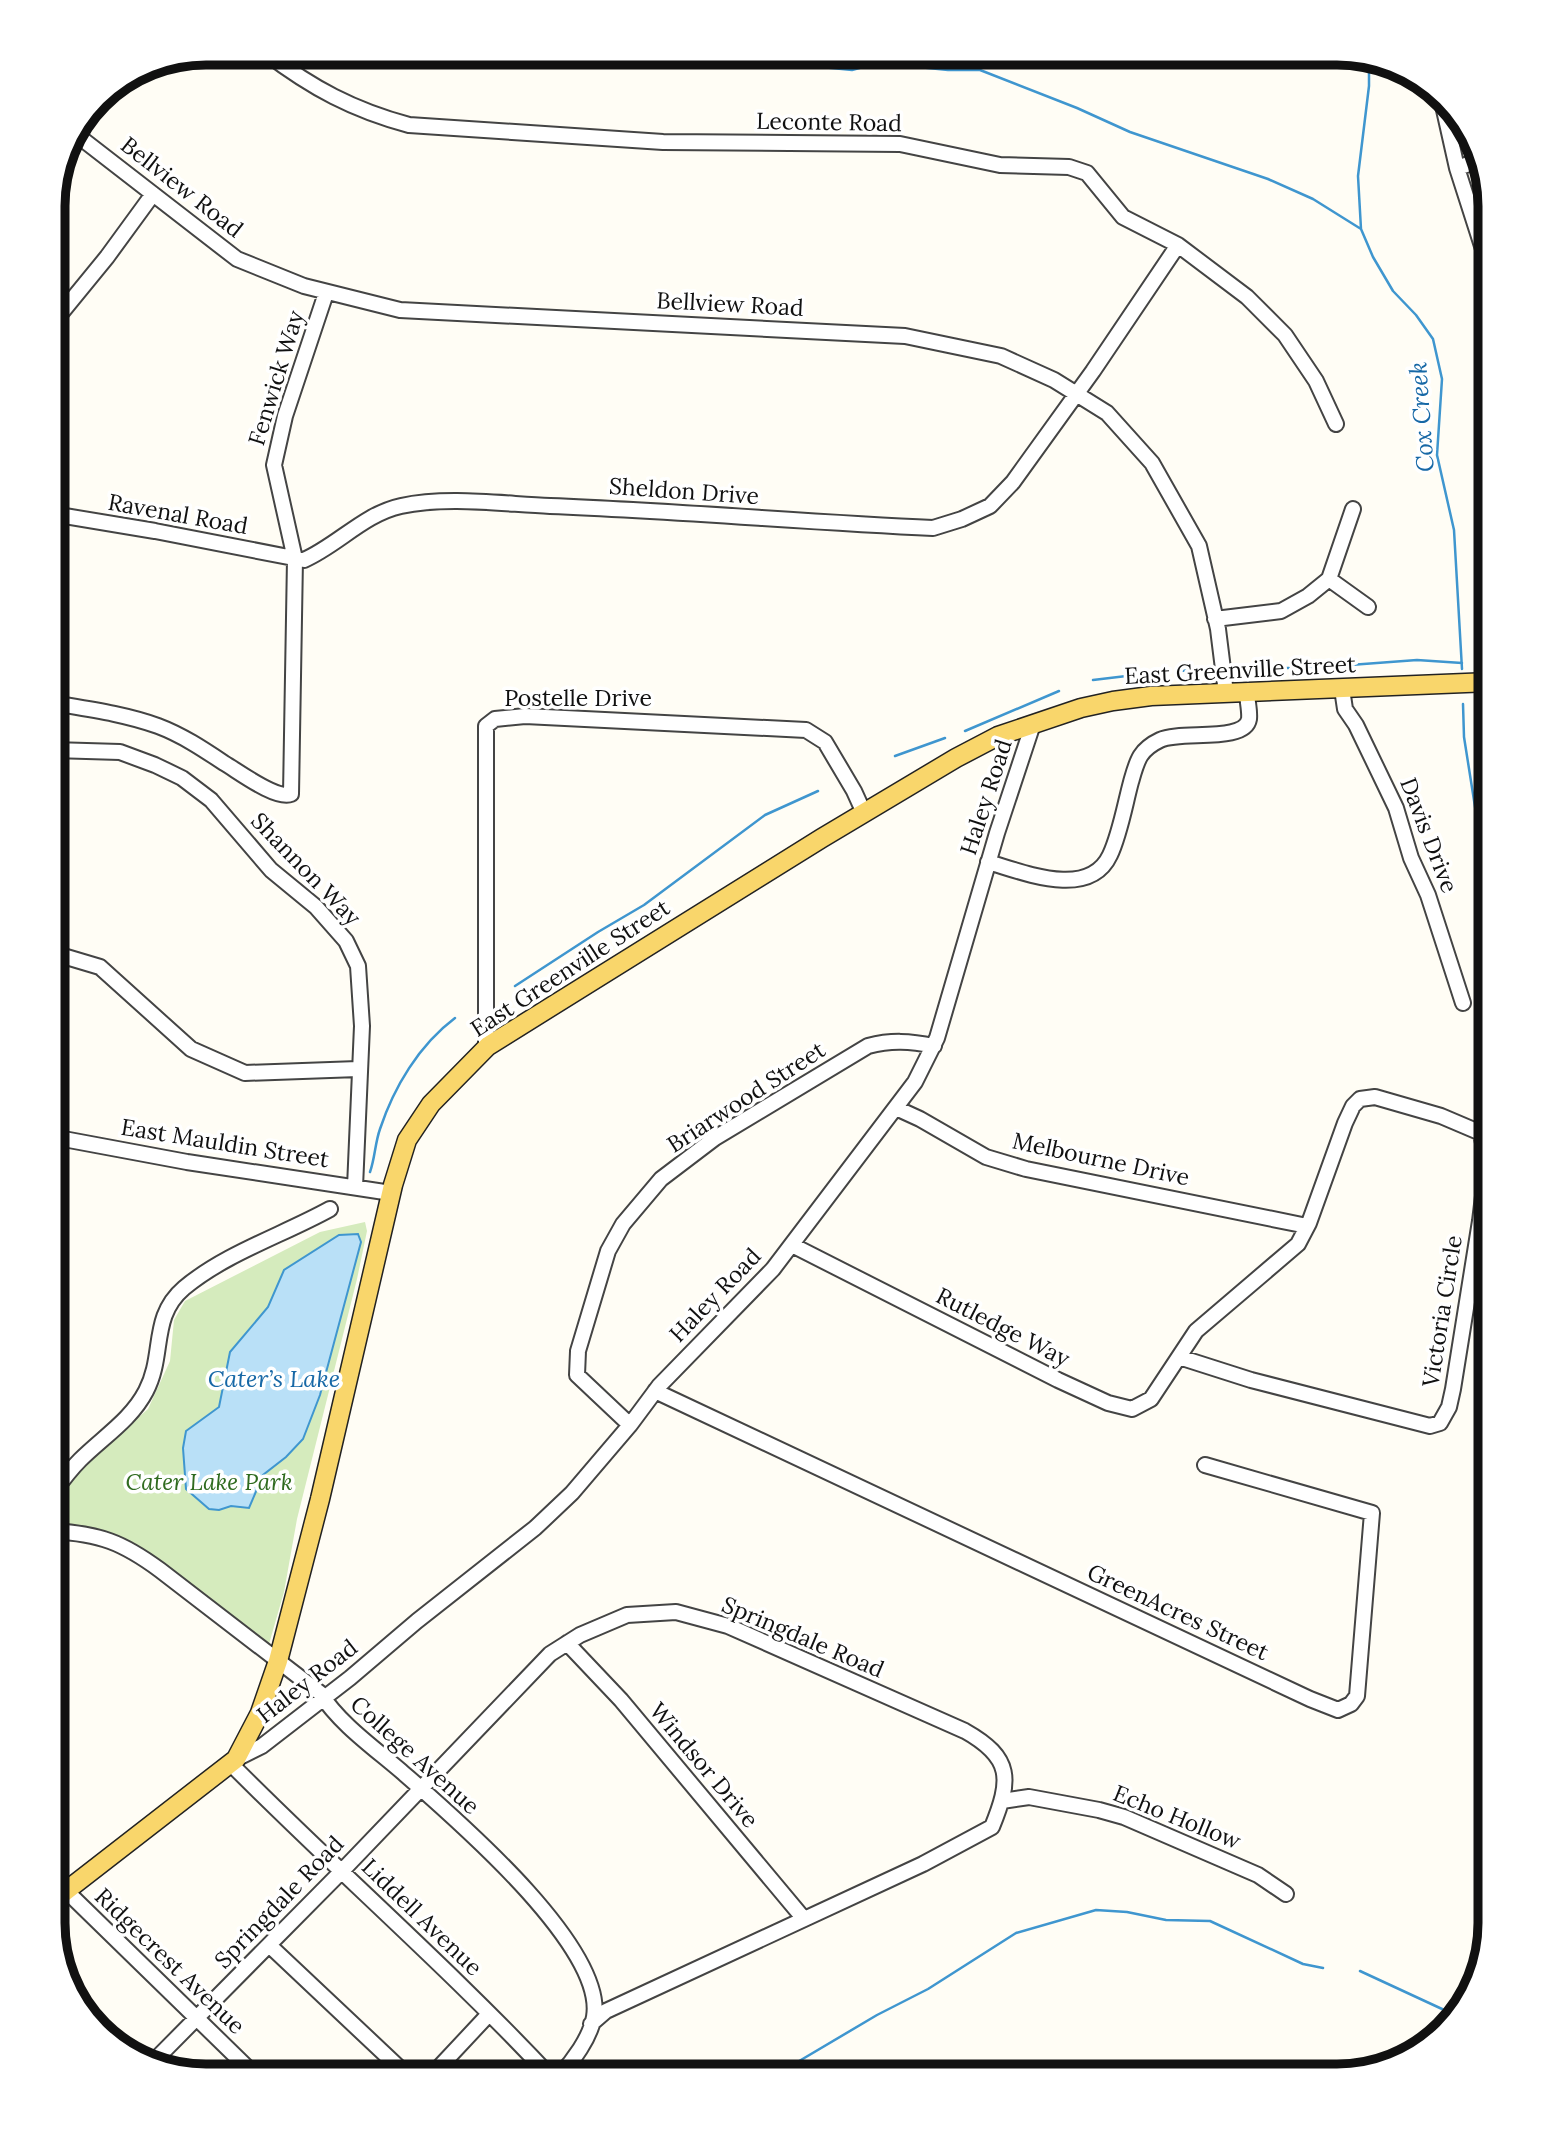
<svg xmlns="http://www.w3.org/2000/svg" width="1543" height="2129" font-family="Lora,serif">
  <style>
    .green { fill: #d5ebbd }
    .water { fill: #b9e0f7; stroke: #3f96cf; stroke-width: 2 }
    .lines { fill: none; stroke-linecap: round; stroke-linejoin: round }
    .stream { stroke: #3f96cf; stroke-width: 2.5 }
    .minor-casing { stroke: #444; stroke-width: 18 }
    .major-casing { stroke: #222; stroke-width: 21 }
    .minor { stroke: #fff; stroke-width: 14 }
    .major { stroke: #f9d66b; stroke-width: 18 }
    .labels { text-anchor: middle; stroke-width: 7; stroke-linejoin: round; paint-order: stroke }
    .street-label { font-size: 23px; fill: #111; stroke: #fff }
    .park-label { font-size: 23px; font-style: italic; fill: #2f6b1f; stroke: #fff }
    .water-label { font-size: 24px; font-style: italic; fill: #1768a6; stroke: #fff }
    .rim { fill: none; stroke: #111; stroke-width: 9 }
  </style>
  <rect width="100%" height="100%" fill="#fffdf5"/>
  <path class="green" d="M 365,1222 L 367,1231 L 357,1279 L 297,1519 L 284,1592 L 269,1644 L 147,1555 L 53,1527 L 53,1500 L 74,1474 L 148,1409 L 170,1361 L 174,1320 L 185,1301 L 320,1232 Z"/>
  <path class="water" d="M 358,1234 L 361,1242 L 320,1395 L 303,1439 L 286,1457 L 263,1475 L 249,1508 L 231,1506 L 219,1510 L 209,1509 L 186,1489 L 183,1448 L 186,1431 L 219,1407 L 230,1352 L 268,1307 L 284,1270 L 339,1235 Z"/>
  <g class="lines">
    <path class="stream" d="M 764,53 L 811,66 L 852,70 L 878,63 L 948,70 L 980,70 L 1077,108 L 1130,132 L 1268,179 L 1313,199 L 1361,229
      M 1369,60 L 1369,86 L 1358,176 L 1361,229 L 1373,257 L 1393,291 L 1416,315 L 1433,339 L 1442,379 L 1437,455 L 1454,530 L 1462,669
      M 1242,668 L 1310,668 L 1417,660 L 1462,663
      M 1177,671 L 1203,670
      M 1093,680 L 1160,672
      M 1463,704 L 1464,737 L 1479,832 L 1490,865
      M 965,731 L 1059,691
      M 895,756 L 945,738
      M 515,986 L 598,932 L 644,905 L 765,815 L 818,791
      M 370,1172 C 375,1158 375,1143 380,1129 C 394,1087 419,1045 455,1018
      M 1360,1971 L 1455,2015
      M 784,2070 L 877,2015 L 928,1989 L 1016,1933 L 1096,1910 L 1127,1912 L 1166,1920 L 1210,1921 L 1303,1964 L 1323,1968"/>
    <g class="minor-casing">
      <path id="minor" d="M 266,53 C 312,88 353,110 409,125 L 663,142 L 900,144 L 1000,165 L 1069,167 L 1087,173 L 1123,217 L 1178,245 L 1247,297 L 1285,335 L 1316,381 L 1336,424
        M 1442,101 L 1457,168 L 1490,271
        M 73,132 L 237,259 L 304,286 L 400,310 L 905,336 L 1001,356 L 1054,380 L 1107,413 L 1152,463 L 1199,546 L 1218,629 L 1226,693
        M 1457,168 L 1478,161
        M 53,323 L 107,257 L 153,194
        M 53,514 L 155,531 L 304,560 C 338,545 364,514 401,506 C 447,496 503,504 550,506 C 678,511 805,522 933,528 L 962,519 L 990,506 L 1013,482 L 1093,371 L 1178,245
        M 1329,579 L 1368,607
        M 1215,619 L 1281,611 L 1308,596 L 1329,579 L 1353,509
        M 1342,689 L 1345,709 L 1356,725 L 1396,808 L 1411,858 L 1428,895 L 1463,1003
        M 53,703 C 88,709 125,714 158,726 C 182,735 203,749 224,763 C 238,771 276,800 291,794 L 295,559 L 274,465 L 285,416 L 326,293
        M 53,750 L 120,752 L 155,765 L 182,778 L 211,800 L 271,870 L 316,907 L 346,941 L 358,966 L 362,1026 L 355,1187
        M 988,862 C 1023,872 1089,900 1110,855 C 1120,834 1125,804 1131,782 C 1137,761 1139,750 1160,740 C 1180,730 1245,743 1249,719 C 1250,711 1247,700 1247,692
        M 53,953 L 100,967 L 191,1049 L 245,1073 L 358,1069
        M 486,1048 L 486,726 L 495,719 L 525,716 L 806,730 L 825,742 L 854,791 L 864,813
        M 896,1108 L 920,1119 L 986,1157 L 1026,1169 L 1307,1226
        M 53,1137 L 187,1162 L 391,1193
        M 792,1245 L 1058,1380 L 1108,1403 L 1132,1409 L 1151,1399 L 1196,1331 L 1298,1244 L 1309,1223 L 1345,1123 L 1353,1106 L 1360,1099 L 1375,1097 L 1441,1116 L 1481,1133 L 1487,1163 L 1480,1221 L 1453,1389 L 1449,1407 L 1440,1423 L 1430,1426 L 1251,1380 L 1179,1357
        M 655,1391 L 1310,1699 L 1338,1710 L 1351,1704 L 1357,1696 L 1372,1513 L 1205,1465
        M 630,1425 L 577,1375 L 578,1351 L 608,1251 L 623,1224 L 661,1179 L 715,1138 L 868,1046 C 891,1040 910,1041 934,1046
        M 53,1493 C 61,1482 70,1470 80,1460 C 103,1437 131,1420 146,1391 C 165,1355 150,1317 184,1288 C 226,1253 283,1235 330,1209
        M 53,1531 C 100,1534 122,1542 160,1570 L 320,1693 C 340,1724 373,1747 401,1771 C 451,1815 606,1946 594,2017 C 590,2038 573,2061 559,2076
        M 567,1643 L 621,1700 L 804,1919
        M 236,1759 L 262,1746 L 350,1678 L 417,1621 L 535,1528 L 572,1493 L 630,1425 L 659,1386 L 773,1269 L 915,1082 L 937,1038 L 997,833 L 1033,724
        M 230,1763 C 335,1869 448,1967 550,2076
        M 1002,1801 L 1029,1797 L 1099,1810 L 1124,1817 L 1258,1875 L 1286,1894
        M 53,1878 L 256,2076
        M 269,1945 L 408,2076
        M 152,2063 L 341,1872 L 550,1654 L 580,1635 L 627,1615 L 676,1612 L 728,1626 L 965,1731 C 1013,1758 1011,1780 992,1827 L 923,1864 L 606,2011 L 591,2024
        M 431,2076 L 489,2014"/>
    </g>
    <g class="major-casing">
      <path id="major" d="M 53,1901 L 236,1759 L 260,1713 L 278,1661 L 320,1499 L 393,1185 L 407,1140 L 431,1104 L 488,1046 L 822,838 L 956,758 L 998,736 L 1081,708 L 1113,701 L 1151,696 L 1490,682"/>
    </g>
    <use href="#minor" class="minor"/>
    <use href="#major" class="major"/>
  </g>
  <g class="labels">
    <g class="street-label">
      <text transform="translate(829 122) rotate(1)" y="8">Leconte Road</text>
      <text transform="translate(182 187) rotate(38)" y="8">Bellview Road</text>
      <text transform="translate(730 304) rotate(3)" y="8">Bellview Road</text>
      <text transform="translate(276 378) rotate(-73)" y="8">Fenwick Way</text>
      <text transform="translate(684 491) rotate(4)" y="8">Sheldon Drive</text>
      <text transform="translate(178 514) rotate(10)" y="8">Ravenal Road</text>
      <text transform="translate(1240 670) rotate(-3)" y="8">East Greenville Street</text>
      <text x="578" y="706">Postelle Drive</text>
      <text transform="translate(986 797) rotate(-72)" y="8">Haley Road</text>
      <text transform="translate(1429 835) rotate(69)" y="8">Davis Drive</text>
      <text transform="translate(306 869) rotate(46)" y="8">Shannon Way</text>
      <text transform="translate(570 968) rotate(-33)" y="8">East Greenville Street</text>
      <text transform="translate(746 1097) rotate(-33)" y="8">Briarwood Street</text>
      <text transform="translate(225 1143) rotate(9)" y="8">East Mauldin Street</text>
      <text transform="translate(1101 1159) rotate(12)" y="8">Melbourne Drive</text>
      <text transform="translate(715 1295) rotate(-46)" y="8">Haley Road</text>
      <text transform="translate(1442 1311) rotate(-81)" y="8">Victoria Circle</text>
      <text transform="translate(1003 1327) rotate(27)" y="8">Rutledge Way</text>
      <text transform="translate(1178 1612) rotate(25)" y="8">GreenAcres Street</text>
      <text transform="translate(803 1637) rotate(23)" y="8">Springdale Road</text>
      <text transform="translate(307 1681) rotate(-38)" y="8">Haley Road</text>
      <text transform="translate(415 1755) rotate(42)" y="8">College Avenue</text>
      <text transform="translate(704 1765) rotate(50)" y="8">Windsor Drive</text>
      <text transform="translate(1177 1817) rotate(22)" y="8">Echo Hollow</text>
      <text transform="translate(279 1902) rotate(-46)" y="8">Springdale Road</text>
      <text transform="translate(422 1917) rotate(44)" y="8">Liddell Avenue</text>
      <text transform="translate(170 1961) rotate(44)" y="8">Ridgecrest Avenue</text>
    </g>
    <g class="park-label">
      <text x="209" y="1490">Cater Lake Park</text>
    </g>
    <g class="water-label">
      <text transform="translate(1422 417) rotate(-94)" y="8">Cox Creek</text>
      <text x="274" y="1387">Cater’s Lake</text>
    </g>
  </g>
  <path d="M0 0H1543V2129H0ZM206 65H1337A141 141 0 0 1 1478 206V1923A141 141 0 0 1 1337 2064H206A141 141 0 0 1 65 1923V206A141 141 0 0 1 206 65Z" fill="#fff" fill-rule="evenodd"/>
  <path class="rim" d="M206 65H1337A141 141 0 0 1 1478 206V1923A141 141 0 0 1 1337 2064H206A141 141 0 0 1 65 1923V206A141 141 0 0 1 206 65Z"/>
</svg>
